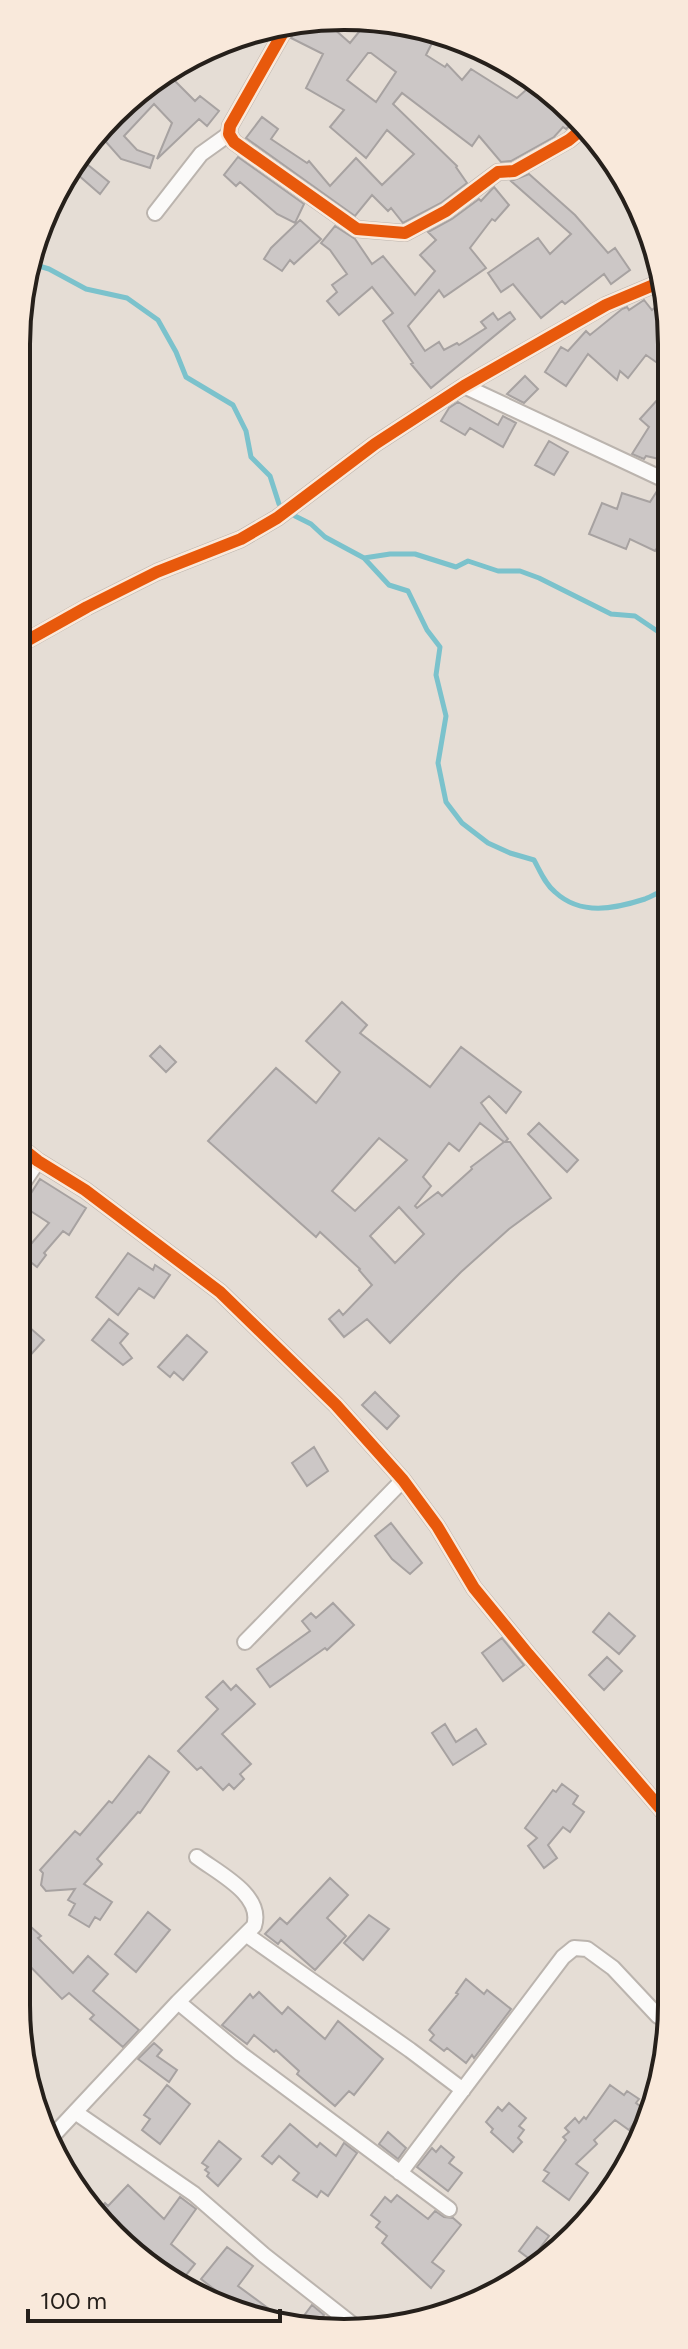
<svg xmlns="http://www.w3.org/2000/svg" width="688" height="2349" font-family="Figtree,sans-serif">
  <style>
    .lines { fill: none; stroke-linecap: round; stroke-linejoin: round }
    .stream { stroke: #7bc2cc; stroke-width: 5 }
    .building { fill: #ccc7c6; stroke: #a7a2a1; stroke-width: 2; fill-rule: evenodd }
    .minor-casing { stroke: #bbb4ae; stroke-width: 18 }
    .minor { stroke: #fbfaf9; stroke-width: 14 }
    .cycleway-casing { stroke: #f9e9db; stroke-width: 17 }
    .cycleway { stroke: #e8590c; stroke-width: 12 }
    .rim { fill: none; stroke: #26201b; stroke-width: 4 }
  </style>
  <rect width="100%" height="100%" fill="#e5ddd5"/>
  <g class="lines">
    <path class="stream" d="M 29,263 L 49,269 L 86,289 L 127,298 L 158,320 L 176,352 L 186,377 L 233,405 L 246,431 L 251,457 L 270,476 L 279,504
      M 295,516 L 311,524 L 325,537 L 364,558 L 390,554 L 415,554 L 456,567 L 468,561 L 498,571 L 520,571 L 539,578 L 611,614 L 635,616 L 669,639
      M 364,558 L 389,585 L 408,591 L 427,630 L 440,647 L 436,675 L 446,716 L 438,763 L 446,802 L 462,823 L 488,843 L 510,853 L 534,860 C 540,871 545,884 555,892 C 581,916 614,909 645,899 C 653,896 660,891 668,889"/>
  </g>
  <path class="building" d="M 299,22 L 336,22 L 333,28 L 350,43 L 367,22 L 408,22 L 437,33 L 426,55 L 445,67 L 447,64 L 462,80 L 471,69 L 517,98 L 535,82 L 579,118 L 566,129 L 563,127 L 554,137 L 511,161 L 501,162 L 479,136 L 472,146 L 402,93 L 393,104 L 457,166 L 456,167 L 467,183 L 441,203 L 403,223 L 391,208 L 388,211 L 372,195 L 355,216 L 246,138 L 262,117 L 278,129 L 271,139 L 307,163 L 309,161 L 330,186 L 356,158 L 382,185 L 414,154 L 387,130 L 366,158 L 330,127 L 344,110 L 306,88 L 323,54 L 291,38 ZM 368,53 L 371,53 L 396,72 L 376,102 L 347,80 Z
    M 164,70 L 195,101 L 200,96 L 219,111 L 207,126 L 199,119 L 157,159 L 172,123 L 154,104 L 124,136 L 137,150 L 154,156 L 150,168 L 121,159 L 99,134 Z
    M 77,156 L 109,182 L 100,194 L 69,167 Z
    M 238,157 L 304,204 L 295,223 L 277,214 L 240,182 L 236,186 L 224,175 Z
    M 529,174 L 575,215 L 608,253 L 615,248 L 630,270 L 611,284 L 604,274 L 565,304 L 562,301 L 541,318 L 513,284 L 501,292 L 488,273 L 538,238 L 550,254 L 571,234 L 511,181 Z
    M 494,187 L 509,205 L 495,221 L 492,219 L 470,248 L 486,268 L 444,297 L 439,290 L 408,326 L 425,351 L 439,342 L 444,350 L 457,343 L 459,345 L 486,328 L 481,322 L 493,313 L 498,320 L 510,312 L 515,319 L 431,388 L 411,364 L 413,363 L 383,321 L 393,313 L 372,287 L 339,315 L 327,301 L 337,292 L 332,285 L 347,274 L 330,250 L 321,243 L 335,226 L 355,239 L 372,264 L 383,256 L 415,295 L 435,271 L 420,255 L 436,240 L 428,232 L 452,219 L 479,199 L 481,201 Z
    M 300,220 L 321,239 L 294,264 L 290,260 L 282,271 L 264,259 L 271,248 Z
    M 668,297 L 669,371 L 646,355 L 628,378 L 620,371 L 617,380 L 588,354 L 566,386 L 545,372 L 561,347 L 568,351 L 586,331 L 590,335 L 622,309 L 627,307 L 629,310 L 644,300 L 652,310 Z
    M 525,376 L 538,389 L 524,403 L 507,394 Z
    M 659,398 L 669,408 L 669,441 L 664,438 L 659,459 L 646,456 L 644,459 L 632,454 L 649,427 L 640,419 Z
    M 458,402 L 498,425 L 503,416 L 516,423 L 503,447 L 470,428 L 465,435 L 441,421 L 449,408 Z
    M 549,441 L 568,452 L 554,475 L 535,465 Z
    M 659,488 L 669,492 L 669,530 L 655,551 L 630,539 L 626,549 L 589,534 L 602,503 L 617,509 L 622,493 L 650,502 Z
    M 342,1002 L 367,1025 L 360,1033 L 430,1087 L 461,1047 L 521,1092 L 506,1113 L 489,1096 L 481,1103 L 508,1139 L 505,1142 L 510,1142 L 551,1198 L 509,1229 L 461,1272 L 390,1343 L 367,1319 L 344,1337 L 329,1319 L 339,1310 L 343,1315 L 372,1285 L 359,1270 L 360,1269 L 320,1232 L 316,1237 L 208,1141 L 276,1068 L 316,1103 L 340,1072 L 306,1041 ZM 480,1123 L 504,1142 L 471,1167 L 472,1169 L 442,1196 L 438,1192 L 417,1208 L 415,1206 L 431,1186 L 423,1177 L 449,1143 L 459,1151 ZM 379,1138 L 407,1160 L 355,1211 L 332,1191 ZM 399,1207 L 424,1234 L 395,1263 L 370,1236 Z
    M 160,1046 L 176,1062 L 166,1072 L 150,1056 Z
    M 539,1123 L 578,1160 L 567,1172 L 528,1134 Z
    M 40,1179 L 86,1208 L 69,1235 L 63,1231 L 44,1253 L 46,1255 L 37,1267 L 19,1253 L 19,1234 L 31,1244 L 49,1223 L 23,1206 Z
    M 128,1253 L 153,1270 L 155,1265 L 170,1275 L 154,1298 L 139,1288 L 118,1315 L 96,1297 Z
    M 109,1319 L 128,1334 L 120,1343 L 132,1358 L 123,1365 L 92,1340 Z
    M 29,1327 L 44,1340 L 18,1369 L 18,1338 Z
    M 187,1335 L 207,1352 L 183,1380 L 174,1372 L 170,1377 L 158,1367 Z
    M 375,1392 L 399,1416 L 387,1429 L 362,1405 Z
    M 314,1447 L 328,1471 L 307,1486 L 292,1463 Z
    M 391,1523 L 422,1563 L 410,1574 L 392,1559 L 375,1536 Z
    M 333,1603 L 354,1625 L 327,1650 L 325,1648 L 270,1687 L 257,1669 L 310,1631 L 302,1621 L 311,1613 L 316,1618 Z
    M 609,1613 L 635,1636 L 619,1654 L 593,1632 Z
    M 502,1638 L 524,1665 L 503,1681 L 482,1653 Z
    M 607,1657 L 622,1671 L 604,1690 L 589,1675 Z
    M 223,1681 L 231,1690 L 236,1685 L 255,1704 L 222,1734 L 251,1764 L 240,1774 L 244,1779 L 234,1789 L 229,1784 L 223,1790 L 201,1767 L 197,1770 L 178,1751 L 218,1709 L 206,1697 Z
    M 445,1724 L 456,1742 L 476,1729 L 486,1744 L 453,1765 L 432,1733 Z
    M 149,1756 L 169,1772 L 140,1813 L 138,1812 L 97,1859 L 102,1864 L 84,1884 L 112,1902 L 100,1920 L 95,1917 L 89,1927 L 69,1915 L 75,1904 L 68,1900 L 75,1889 L 46,1891 L 41,1885 L 43,1873 L 40,1870 L 75,1831 L 80,1835 L 109,1801 L 112,1803 Z
    M 562,1784 L 578,1796 L 573,1804 L 584,1812 L 570,1832 L 563,1827 L 548,1845 L 557,1858 L 544,1868 L 528,1846 L 537,1838 L 525,1828 L 553,1790 L 556,1792 Z
    M 330,1878 L 348,1895 L 327,1918 L 346,1936 L 315,1970 L 281,1940 L 278,1944 L 265,1934 L 280,1918 L 287,1924 Z
    M 148,1912 L 170,1930 L 136,1972 L 115,1954 Z
    M 369,1915 L 389,1929 L 363,1960 L 344,1943 Z
    M 31,1927 L 41,1936 L 38,1938 L 73,1973 L 88,1956 L 108,1974 L 93,1991 L 139,2030 L 123,2047 L 90,2019 L 94,2015 L 69,1993 L 62,1999 L 16,1952 L 16,1942 Z
    M 466,1979 L 484,1994 L 487,1990 L 511,2009 L 474,2058 L 472,2055 L 466,2063 L 447,2048 L 444,2051 L 430,2040 L 434,2035 L 429,2030 L 458,1994 L 456,1993 Z
    M 259,1992 L 282,2014 L 288,2007 L 325,2039 L 338,2021 L 383,2059 L 354,2095 L 349,2091 L 335,2106 L 297,2074 L 299,2071 L 276,2050 L 274,2052 L 254,2035 L 247,2044 L 222,2025 L 250,1994 L 253,1998 Z
    M 154,2043 L 162,2050 L 157,2056 L 177,2070 L 169,2082 L 138,2059 Z
    M 167,2085 L 190,2104 L 160,2144 L 142,2130 L 150,2119 L 144,2115 Z
    M 610,2085 L 624,2095 L 627,2091 L 639,2099 L 636,2103 L 644,2109 L 629,2130 L 615,2120 L 594,2140 L 597,2144 L 576,2164 L 588,2173 L 569,2200 L 543,2181 L 549,2173 L 544,2170 L 566,2140 L 563,2137 L 569,2132 L 565,2128 L 575,2118 L 579,2123 L 584,2117 L 586,2119 Z
    M 509,2103 L 526,2118 L 519,2126 L 524,2130 L 518,2138 L 522,2142 L 513,2152 L 491,2132 L 493,2129 L 486,2122 L 498,2107 L 502,2111 Z
    M 290,2124 L 317,2147 L 320,2143 L 336,2156 L 344,2143 L 357,2153 L 328,2196 L 321,2191 L 317,2197 L 293,2180 L 299,2173 L 279,2156 L 272,2164 L 262,2156 Z
    M 388,2132 L 406,2148 L 398,2159 L 379,2144 Z
    M 219,2141 L 241,2159 L 218,2186 L 207,2176 L 209,2173 L 205,2170 L 208,2167 L 202,2163 Z
    M 441,2146 L 454,2157 L 449,2163 L 462,2173 L 448,2191 L 417,2167 L 432,2148 L 436,2152 Z
    M 128,2185 L 164,2219 L 180,2197 L 196,2209 L 171,2244 L 195,2264 L 182,2280 L 123,2232 L 121,2234 L 96,2214 L 105,2203 L 108,2206 Z
    M 397,2195 L 428,2219 L 435,2211 L 444,2217 L 453,2218 L 461,2225 L 432,2262 L 444,2271 L 431,2288 L 382,2243 L 387,2236 L 376,2227 L 380,2222 L 371,2215 L 385,2197 L 391,2202 Z
    M 537,2227 L 549,2236 L 531,2260 L 519,2251 Z
    M 227,2247 L 253,2266 L 238,2286 L 288,2323 L 227,2307 L 215,2298 L 219,2293 L 201,2279 Z
    M 312,2305 L 324,2315 L 313,2330 L 297,2325 Z"/>
  <g class="lines">
    <g class="minor-casing">
      <path id="minor" d="M 289,22 L 230,126 L 229,134 L 234,142 L 357,229 L 405,233 L 446,211 L 498,172 L 514,171 L 569,140 L 587,125
        M 155,213 L 201,154 L 229,134
        M 464,386 L 669,482
        M 21,644 L 87,607 L 157,572 L 241,539 L 277,518 L 375,444 L 464,386 L 606,305 L 663,281
        M 19,1146 L 38,1161 L 85,1190 L 220,1292 L 336,1405 L 403,1480 L 437,1526 L 474,1588 L 528,1654 L 666,1815
        M 19,1189 L 38,1161
        M 245,1642 L 403,1480
        M 247,1935 L 410,2050 L 463,2090
        M 178,2002 L 241,2054 L 449,2209
        M 75,2112 L 194,2194 L 264,2255 L 357,2328
        M 48,2141 L 178,2002 L 254,1926 C 264,1895 218,1873 197,1857
        M 400,2173 L 563,1957 L 574,1948 L 587,1949 L 613,1968 L 658,2016 L 666,2020"/>
    </g>
    <use href="#minor" class="minor"/>
    <g class="cycleway-casing">
      <path id="cycleway" d="M 289,22 L 230,126 L 229,134 L 234,142 L 357,229 L 405,233 L 446,211 L 498,172 L 514,171 L 569,140 L 587,125
        M 21,644 L 87,607 L 157,572 L 241,539 L 277,518 L 375,444 L 464,386 L 606,305 L 663,281
        M 19,1146 L 38,1161 L 85,1190 L 220,1292 L 336,1405 L 403,1480 L 437,1526 L 474,1588 L 528,1654 L 666,1815"/>
    </g>
    <use href="#cycleway" class="cycleway"/>
  </g>
  <path d="M0 0H688V2349H0ZM344 30H344A314 314 0 0 1 658 344V2005A314 314 0 0 1 344 2319H344A314 314 0 0 1 30 2005V344A314 314 0 0 1 344 30Z" fill="#f9e9db" fill-rule="evenodd"/>
  <path class="rim" d="M344 30H344A314 314 0 0 1 658 344V2005A314 314 0 0 1 344 2319H344A314 314 0 0 1 30 2005V344A314 314 0 0 1 344 30Z"/>
  <path d="M28 2309v12h252v-12" fill="none" stroke="#26201b" stroke-width="4"/>
  <text x="40" y="2309" font-size="24" fill="#26201b" stroke="#f9e9db" stroke-width="6" paint-order="stroke">100 m</text>
</svg>
